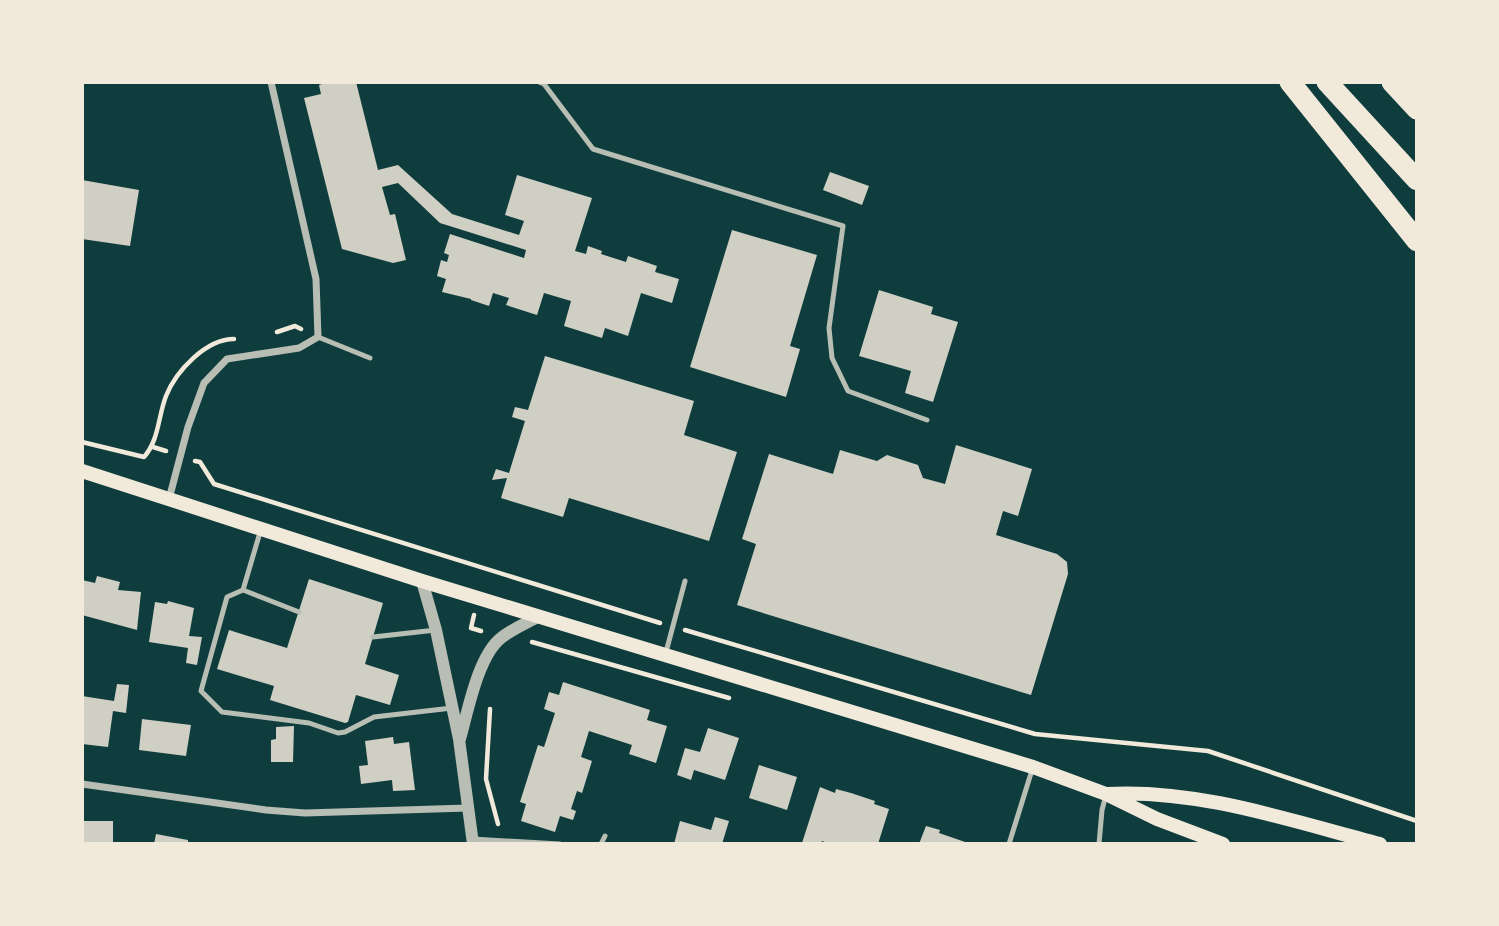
<svg xmlns="http://www.w3.org/2000/svg" width="1499" height="926" font-family="'Source Sans 3',sans-serif">
  <style>
    .building { fill: #cfcfc3 }
    .lines { fill: none; stroke-linecap: round; stroke-linejoin: round }
    .path { stroke: #f1e9da; stroke-width: 4.5 }
    .service { stroke: #b8beb3; stroke-width: 5 }
    .minor { stroke: #b8beb3; stroke-width: 7 }
    .tertiary { stroke: #b8beb3; stroke-width: 12 }
    .secondary { stroke: #f1e9da; stroke-width: 14 }
    .motorway { stroke: #f1e9da; stroke-width: 21 }
  </style>
  <rect width="100%" height="100%" fill="#0f3d3e"/>
  <path class="building" d="M 328,82 L 356,82 L 378,170 L 398,165 L 452,214 L 519,235 L 524,221 L 505,215 L 517,175 L 592,198 L 575,251 L 586,254 L 588,246 L 602,251 L 601,254 L 626,262 L 628,256 L 657,266 L 655,272 L 679,279 L 672,303 L 641,293 L 628,336 L 605,328 L 602,338 L 564,326 L 571,301 L 544,293 L 537,315 L 506,305 L 509,298 L 493,293 L 489,306 L 471,300 L 471,299 L 442,292 L 446,279 L 437,276 L 441,260 L 447,262 L 449,255 L 444,253 L 450,234 L 524,258 L 526,250 L 440,223 L 398,183 L 382,187 L 390,215 L 395,214 L 406,260 L 393,263 L 342,249 L 304,98 L 321,94 L 319,85 Z
    M 830,172 L 869,186 L 862,205 L 823,190 Z
    M 82,180 L 139,190 L 130,246 L 82,239 Z
    M 732,230 L 817,255 L 790,346 L 800,349 L 786,397 L 690,367 Z
    M 879,290 L 933,307 L 931,314 L 958,322 L 933,402 L 905,393 L 911,371 L 859,356 Z
    M 545,356 L 694,401 L 684,435 L 737,452 L 709,541 L 569,498 L 563,517 L 501,498 L 507,478 L 492,480 L 496,469 L 509,473 L 525,421 L 512,417 L 515,407 L 528,410 Z
    M 956,445 L 1032,469 L 1018,516 L 1003,511 L 996,535 L 1057,554 L 1067,562 L 1068,574 L 1031,695 L 737,605 L 756,544 L 742,539 L 769,454 L 833,474 L 840,450 L 877,461 L 887,455 L 918,465 L 923,478 L 945,484 Z
    M 97,576 L 120,582 L 118,590 L 141,592 L 137,630 L 82,615 L 82,580 L 95,583 Z
    M 309,579 L 383,603 L 365,664 L 399,675 L 390,705 L 356,695 L 348,722 L 345,723 L 270,700 L 274,686 L 217,669 L 229,630 L 287,648 Z
    M 168,601 L 194,608 L 189,636 L 202,637 L 197,665 L 186,663 L 188,648 L 149,642 L 155,602 L 167,604 Z
    M 563,682 L 650,710 L 647,720 L 667,726 L 656,763 L 629,754 L 632,745 L 589,731 L 581,757 L 592,761 L 582,793 L 577,791 L 571,809 L 576,811 L 573,820 L 560,816 L 555,832 L 521,821 L 526,804 L 520,802 L 538,745 L 544,747 L 555,713 L 544,709 L 549,692 L 559,695 Z
    M 117,684 L 129,685 L 126,713 L 113,711 L 108,747 L 82,744 L 82,696 L 114,701 Z
    M 142,719 L 191,725 L 186,756 L 139,750 Z
    M 294,726 L 293,762 L 271,762 L 271,740 L 276,739 L 276,727 Z
    M 708,728 L 739,738 L 725,780 L 694,770 L 691,780 L 677,775 L 685,748 L 700,752 Z
    M 393,737 L 394,744 L 409,742 L 415,790 L 393,791 L 392,780 L 361,784 L 359,766 L 368,765 L 365,741 Z
    M 759,765 L 797,777 L 787,810 L 749,798 Z
    M 820,787 L 835,793 L 836,789 L 851,793 L 875,801 L 874,804 L 889,809 L 878,844 L 830,844 L 822,841 L 821,844 L 802,843 Z
    M 715,817 L 729,821 L 722,844 L 674,844 L 680,821 L 711,830 Z
    M 82,821 L 113,821 L 113,844 L 82,844 Z
    M 926,826 L 940,830 L 939,833 L 971,844 L 919,844 Z
    M 156,834 L 188,840 L 188,844 L 154,844 Z"/>
  <g class="lines">
    <path class="path" d="M 277,332 L 295,326 L 301,329
      M 82,442 L 144,457 C 159,440 158,417 166,396 C 176,371 206,339 234,339
      M 153,447 L 166,451
      M 195,461 L 200,462 L 214,484 L 660,623
      M 474,615 L 471,628 L 481,631
      M 685,630 L 1035,734 L 1208,751 L 1417,821
      M 532,642 L 729,698
      M 490,709 L 486,779 L 498,824"/>
    <path class="service" d="M 539,82 L 544,84 L 593,149 L 843,226 L 829,328 L 832,358 L 848,391 L 927,420
      M 318,337 L 370,358
      M 261,529 L 243,590 L 299,612
      M 243,590 L 227,597 L 201,691 L 222,712 L 309,723 L 338,733 L 345,732 L 374,717 L 452,708
      M 373,637 L 436,630
      M 666,652 L 685,581
      M 472,839 L 560,844
      M 601,844 L 605,836
      M 1009,844 L 1032,770
      M 1099,844 L 1102,810 L 1106,795"/>
    <path class="minor" d="M 169,499 L 188,427 L 204,383 L 227,359 L 299,348 L 318,337 L 316,279 L 271,82
      M 82,784 L 266,810 L 305,813 L 468,808"/>
    <path class="tertiary" d="M 422,581 L 436,630 L 459,739 L 473,844
      M 460,739 C 468,711 478,656 501,638 C 512,629 527,623 539,616"/>
    <path class="secondary" d="M 82,471 L 422,581 L 1033,767 L 1106,794 L 1157,819 L 1223,844
      M 1107,794 C 1200,789 1291,821 1380,844"/>
    <path class="motorway" d="M 1290,82 L 1417,241
      M 1327,82 L 1417,180
      M 1392,82 L 1417,109
      M 1413,82 L 1417,86"/>
  </g>
  <rect width="1499" height="926" fill="none" stroke="#f1e9da" stroke-width="168"/>
</svg>
